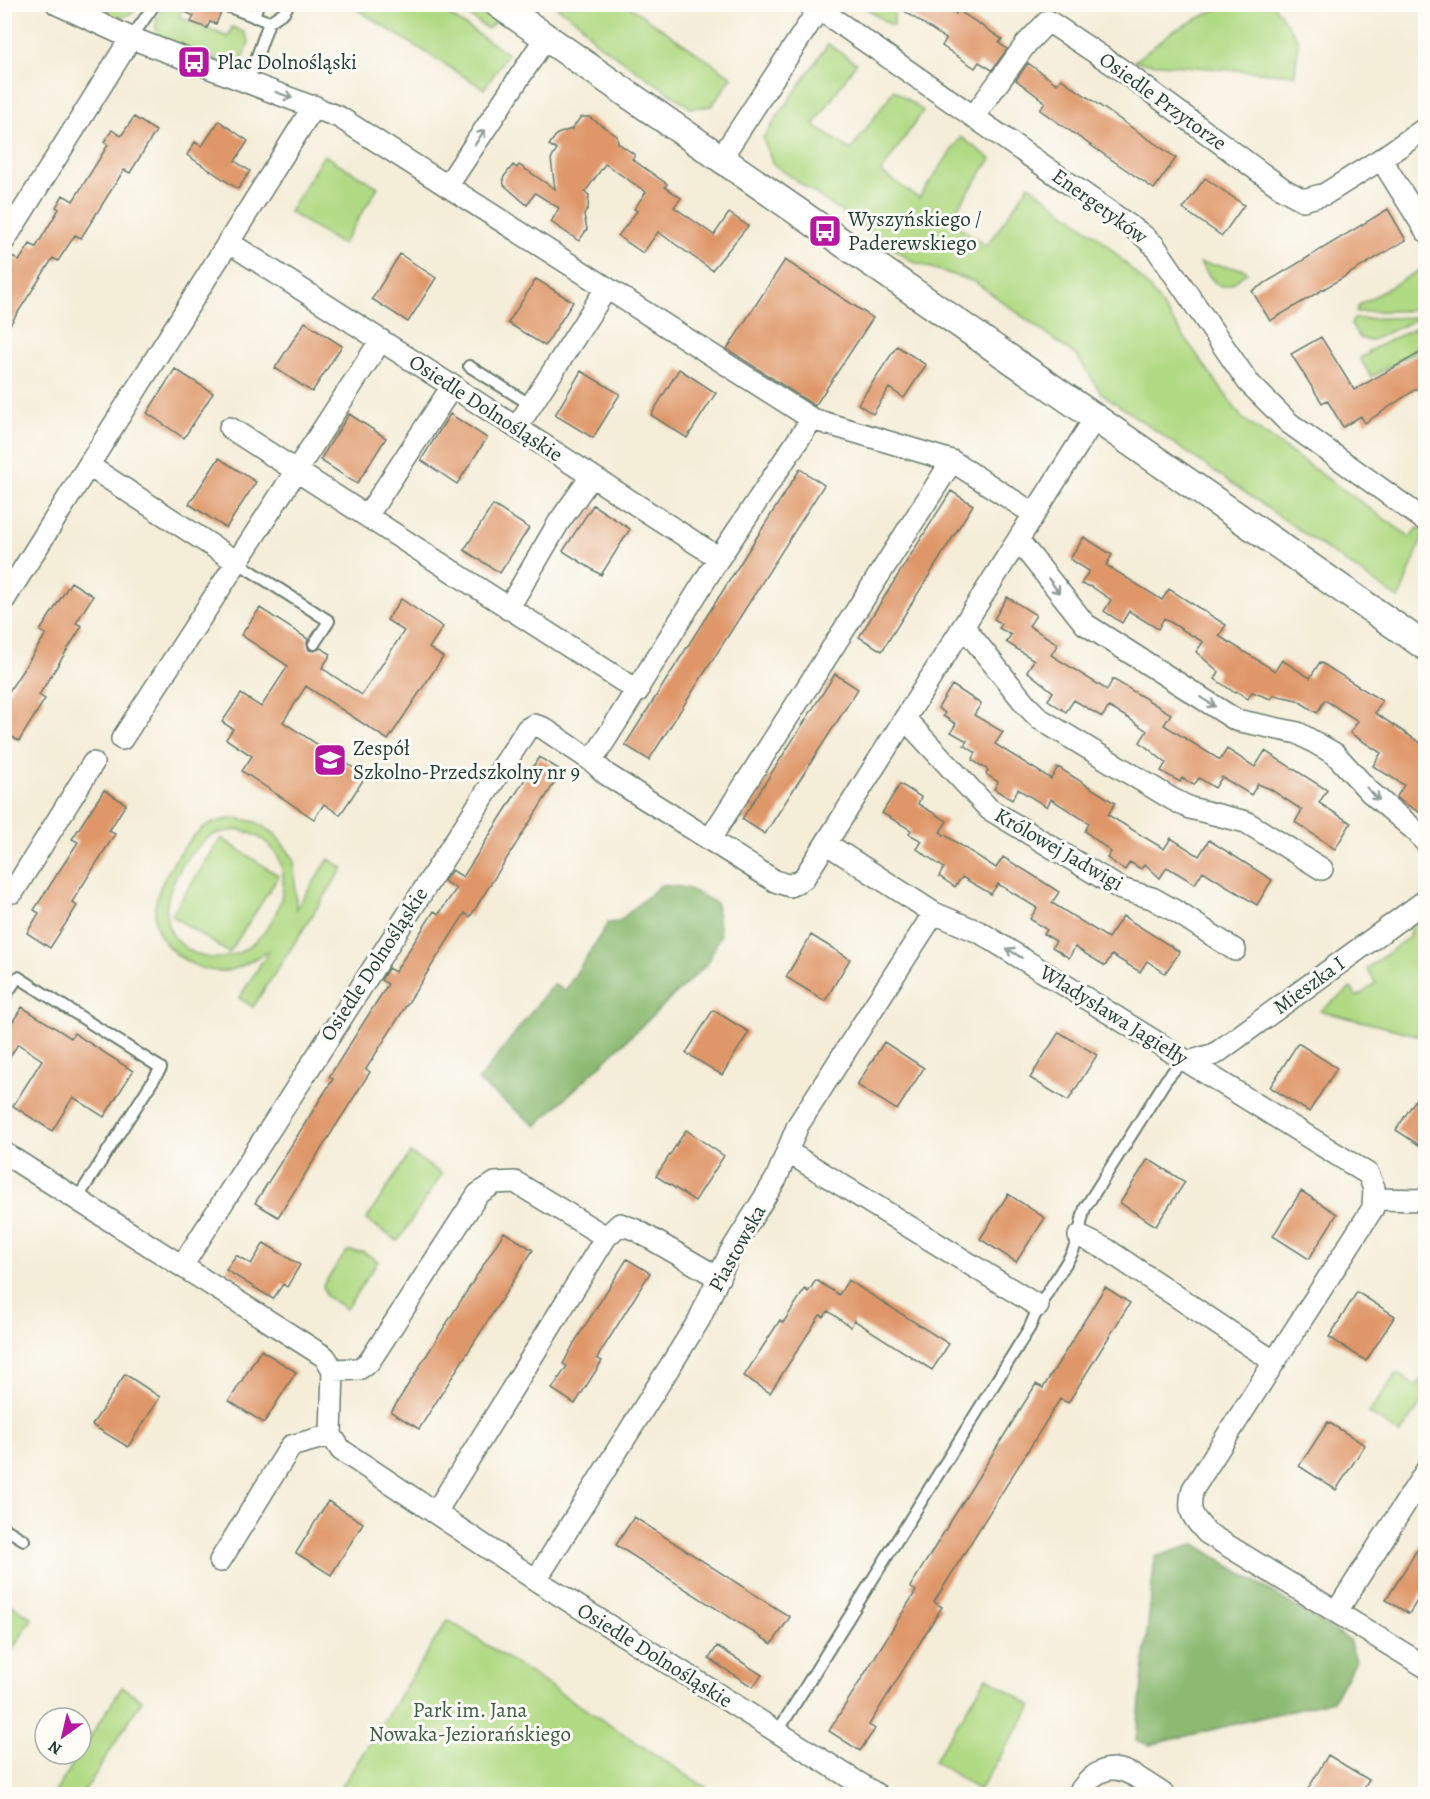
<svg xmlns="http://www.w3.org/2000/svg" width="1430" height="1799" font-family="Alegreya,serif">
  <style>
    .green { fill: #b1da84; stroke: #688c5c; stroke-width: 1.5; fill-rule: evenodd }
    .forest { fill: #8cba72; stroke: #567c53; stroke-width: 1.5 }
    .building { fill: #df9769 }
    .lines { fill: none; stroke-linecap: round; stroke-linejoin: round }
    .service-casing { stroke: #6a7b6d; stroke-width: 14 }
    .minor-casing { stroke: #6a7b6d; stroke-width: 24 }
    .tertiary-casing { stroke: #6a7b6d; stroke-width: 30 }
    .service { stroke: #fff; stroke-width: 10 }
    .minor { stroke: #fff; stroke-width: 21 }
    .tertiary { stroke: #fff; stroke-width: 27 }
    .oneway { stroke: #8f9e9a }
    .labels { text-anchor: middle; stroke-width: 6; stroke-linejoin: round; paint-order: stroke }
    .poi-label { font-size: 21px; fill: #1f3d34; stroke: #fdfcf7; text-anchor: start }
    .street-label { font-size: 21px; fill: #1f3d34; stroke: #fdfcf7 }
    .park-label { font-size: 21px; fill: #3c5c44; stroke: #fdfcf7 }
  </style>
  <rect width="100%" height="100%" fill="#fdfcf7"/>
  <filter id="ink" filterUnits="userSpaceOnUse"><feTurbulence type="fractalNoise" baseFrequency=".0167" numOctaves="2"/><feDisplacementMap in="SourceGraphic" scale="12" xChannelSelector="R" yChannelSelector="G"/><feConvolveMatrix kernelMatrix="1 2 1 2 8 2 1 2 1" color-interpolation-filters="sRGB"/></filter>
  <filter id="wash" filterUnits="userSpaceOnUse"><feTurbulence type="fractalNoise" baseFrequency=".008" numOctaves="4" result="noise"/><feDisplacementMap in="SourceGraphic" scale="24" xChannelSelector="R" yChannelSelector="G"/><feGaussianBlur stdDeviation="1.35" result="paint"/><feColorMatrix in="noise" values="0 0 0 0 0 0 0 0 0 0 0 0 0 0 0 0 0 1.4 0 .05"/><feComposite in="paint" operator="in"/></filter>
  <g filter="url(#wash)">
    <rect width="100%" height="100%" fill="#f4edd8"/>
    <path class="green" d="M 100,5 L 141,5 C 131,16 121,20 106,16 Z
      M 350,5 L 434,5 L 508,54 L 484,89 Z
      M 453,5 L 480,5 L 499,17 L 488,29 Z
      M 554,5 L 627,5 L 732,77 L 712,106 L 691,108 L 596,42 L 580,23 Z
      M 861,5 L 894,5 L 894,25 L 892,26 Z
      M 1225,5 L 1274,5 L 1298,40 L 1295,75 L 1134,62 L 1173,31 Z
      M 167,6 L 181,9 L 180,17 L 228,37 L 232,27 L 244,32 L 249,42 L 243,59 L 232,66 L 160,39 C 153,26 154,15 167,6 Z
      M 828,44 L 856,63 L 814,125 L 851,150 L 894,90 L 923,111 L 881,172 L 919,198 L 961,137 L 991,159 L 949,220 L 987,246 L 1029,185 L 1101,239 L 1148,286 L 1242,418 L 1410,537 L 1418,528 L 1425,531 L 1399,599 L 1101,393 L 1078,357 L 975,282 L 913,262 L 773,164 L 763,138 Z
      M 324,155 L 378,187 L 342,245 L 289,212 Z
      M 1200,263 L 1243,269 L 1247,272 C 1221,294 1219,290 1200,263 Z
      M 1425,267 L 1425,310 L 1356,312 L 1359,305 Z
      M 1421,317 L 1370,341 L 1360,338 L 1351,324 L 1354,319 Z
      M 1425,323 L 1425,346 L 1371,377 L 1360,358 L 1369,353 L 1368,351 Z
      M 235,818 L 256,822 L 274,833 L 294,859 L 296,909 L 329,859 L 343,868 L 253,1007 L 239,998 L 269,951 C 255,957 240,970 224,971 C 209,972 197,968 185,960 C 142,933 151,898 174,862 C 184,847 193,834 208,825 C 215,821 226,820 235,818 ZM 240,830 C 337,853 251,1006 180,943 C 148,914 179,861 205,840 C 215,832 228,831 240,830 Z
      M 221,838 L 279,876 L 229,953 L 171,915 Z
      M 1425,912 L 1425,1037 L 1320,1011 L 1351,988 L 1357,997 L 1376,983 L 1367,969 L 1409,937 L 1411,923 Z
      M 410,1153 L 442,1174 L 398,1241 L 366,1220 Z
      M 347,1251 L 363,1252 L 378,1261 L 346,1309 L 326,1296 L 323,1285 Z
      M 1397,1373 L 1416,1386 L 1426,1374 L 1425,1398 L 1400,1434 L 1369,1413 Z
      M 5,1601 L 32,1618 L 5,1662 Z
      M 448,1620 L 716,1794 L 337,1794 Z
      M 987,1677 L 1032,1706 L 979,1790 L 934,1761 Z
      M 122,1687 L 142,1700 L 83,1794 L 54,1794 Z"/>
    <path class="forest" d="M 661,885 L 687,888 L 716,903 L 720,936 L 707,964 L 536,1126 L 478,1081 L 553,984 L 565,991 L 608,923 L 618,922 Z
      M 1195,1544 L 1349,1640 L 1356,1661 L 1333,1700 L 1150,1745 L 1136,1741 L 1155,1557 Z"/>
    <g id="blocks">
      <path class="building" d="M 168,4 L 206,4 L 221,12 L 216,24 L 210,22 L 207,28 L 191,22 L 194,16 Z
        M 894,4 L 942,4 L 956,14 L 958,10 L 1002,39 L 999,43 L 1007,49 L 992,70 L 979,62 L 975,68 L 942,46 L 946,39 Z
        M 1028,63 L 1057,84 L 1061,79 L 1176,158 L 1154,189 L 1040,110 L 1045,102 L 1016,80 Z
        M 134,117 L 156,131 L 130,173 L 124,170 L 81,238 L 75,235 L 58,261 L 53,258 L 4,334 L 4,284 L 12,273 L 4,268 L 4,262 L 9,254 L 19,261 L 30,244 L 36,247 L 59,209 L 56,207 L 63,195 L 73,201 L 108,145 L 104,142 L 112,130 L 121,136 Z
        M 584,117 L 589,117 L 617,136 L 618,143 L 635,155 L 632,159 L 667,184 L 665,187 L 681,198 L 674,207 L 714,235 L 729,213 L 748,226 L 712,270 L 658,232 L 643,253 L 618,236 L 637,211 L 634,209 L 646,192 L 605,164 L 585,192 L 589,195 L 588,208 L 584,215 L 587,229 L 579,241 L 551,222 L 559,208 L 535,193 L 527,205 L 504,185 L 503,178 L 513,165 L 517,168 L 519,165 L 555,189 L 551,159 L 557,150 L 549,145 L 557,134 L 572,129 L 580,118 Z
        M 219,121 L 248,141 L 235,161 L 250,171 L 238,189 L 187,155 L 195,142 L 202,146 Z
        M 1205,178 L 1244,205 L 1222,236 L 1183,209 Z
        M 1388,209 L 1406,240 L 1270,321 L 1252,291 Z
        M 400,254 L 436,278 L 408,322 L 372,299 Z
        M 785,260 L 873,318 L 815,406 L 727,349 Z
        M 536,279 L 573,302 L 545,346 L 508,323 Z
        M 305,322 L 342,346 L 312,392 L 275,368 Z
        M 1321,337 L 1354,390 L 1425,350 L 1425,383 L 1365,423 L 1361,416 L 1343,427 L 1327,400 L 1322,403 L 1291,354 Z
        M 897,346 L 926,365 L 904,398 L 889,388 L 873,414 L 858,404 Z
        M 175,369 L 213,393 L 184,438 L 147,413 Z
        M 679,369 L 716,393 L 687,438 L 651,415 Z
        M 581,371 L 620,394 L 593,438 L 555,415 Z
        M 349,414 L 386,438 L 357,484 L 320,460 Z
        M 450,414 L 487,438 L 457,484 L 421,460 Z
        M 219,458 L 256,482 L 226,528 L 189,504 Z
        M 800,469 L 824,485 L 649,760 L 625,745 Z
        M 951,491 L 973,505 L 882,651 L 859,637 Z
        M 493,505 L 529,528 L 500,573 L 464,550 Z
        M 593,505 L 630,529 L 601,575 L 563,551 Z
        M 1084,537 L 1112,555 L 1106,565 L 1162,600 L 1169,589 L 1226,625 L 1219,636 L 1275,671 L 1282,660 L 1310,678 L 1320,662 L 1382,701 L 1375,713 L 1425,746 L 1425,816 L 1396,798 L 1404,785 L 1373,766 L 1381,753 L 1350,733 L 1358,721 L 1325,700 L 1317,713 L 1297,700 L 1274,695 L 1271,699 L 1252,692 L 1248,699 L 1236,691 L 1235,693 L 1215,679 L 1219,672 L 1196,652 L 1203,642 L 1183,630 L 1164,618 L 1158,629 L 1129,611 L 1122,623 L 1104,611 L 1111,600 L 1092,587 L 1081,584 L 1089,571 L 1070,559 Z
        M 71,582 L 93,596 L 76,623 L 82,626 L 39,695 L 45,699 L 19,741 L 4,732 L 4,699 L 46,634 L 40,631 Z
        M 1007,597 L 1036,615 L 1029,626 L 1058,644 L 1051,655 L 1107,690 L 1113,679 L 1171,714 L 1164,725 L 1220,760 L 1227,749 L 1255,767 L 1265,751 L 1327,790 L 1319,803 L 1351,823 L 1335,849 L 1295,822 L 1302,810 L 1270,789 L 1258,784 L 1251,795 L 1222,777 L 1215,788 L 1199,778 L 1194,785 L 1182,778 L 1180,782 L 1161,771 L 1166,763 L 1140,742 L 1147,731 L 1128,718 L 1109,707 L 1102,717 L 1074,700 L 1066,712 L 1048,700 L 1053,692 L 1027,671 L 1034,660 L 1006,642 L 1011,635 L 999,628 L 1002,624 L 994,619 Z
        M 401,599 L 443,627 L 429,648 L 443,657 L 388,740 L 306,686 L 283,722 L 366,776 L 340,815 L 324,804 L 314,819 L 242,771 L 252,756 L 226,739 L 233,729 L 222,722 L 241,694 L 261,707 L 288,666 L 241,635 L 260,608 L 308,639 L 307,644 L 309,650 L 314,651 L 321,648 L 331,654 L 322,668 L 362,695 L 404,631 L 387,620 Z
        M 835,674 L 858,689 L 765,834 L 742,819 Z
        M 952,685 L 981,704 L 974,715 L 1003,732 L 995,744 L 1051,779 L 1058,767 L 1115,803 L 1108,815 L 1164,849 L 1171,838 L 1199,856 L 1209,840 L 1272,880 L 1257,905 L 1203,871 L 1195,884 L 1167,867 L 1160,878 L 1145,864 L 1141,869 L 1130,862 L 1125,870 L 1107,858 L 1111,852 L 1085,831 L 1089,823 L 1051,799 L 1047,807 L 1018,789 L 1012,800 L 994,789 L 998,782 L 986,774 L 988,770 L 972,760 L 976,753 L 964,745 L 967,741 L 951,732 L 956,724 L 943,716 L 945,713 L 938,708 Z
        M 539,757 L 562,771 L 470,917 L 465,913 L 366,1069 L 370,1072 L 278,1217 L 255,1203 L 333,1079 L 329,1077 L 388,984 L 381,980 L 388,968 L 395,972 L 434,911 L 439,914 L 456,889 L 444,881 L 452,870 L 463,877 Z
        M 900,784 L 921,797 L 918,804 L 947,821 L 940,832 L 996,868 L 1003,857 L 1031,874 L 1059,892 L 1052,903 L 1108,938 L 1123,916 L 1180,952 L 1165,973 L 1147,961 L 1140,972 L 1112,955 L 1105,966 L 1075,947 L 1069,958 L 1052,947 L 1056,941 L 1044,934 L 1047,930 L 1030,919 L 1037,908 L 1018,896 L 998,884 L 991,894 L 962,877 L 955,887 L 939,876 L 944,868 L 917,849 L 922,841 L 909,834 L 911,830 L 882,813 Z
        M 104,790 L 126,804 L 109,831 L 115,834 L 72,902 L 77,906 L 50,948 L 27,933 L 39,913 L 34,910 L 78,842 L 72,839 Z
        M 811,935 L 850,959 L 825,1001 L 786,977 Z
        M 22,1007 L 71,1038 L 74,1033 L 133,1071 L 104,1117 L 73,1097 L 52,1131 L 13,1106 L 42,1060 L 18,1044 L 4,1066 L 4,1035 Z
        M 713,1010 L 749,1032 L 722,1075 L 686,1053 Z
        M 1059,1032 L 1097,1055 L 1068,1101 L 1030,1078 Z
        M 884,1042 L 924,1068 L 897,1110 L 857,1085 Z
        M 1298,1043 L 1337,1068 L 1309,1112 L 1270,1087 Z
        M 1425,1085 L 1425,1149 L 1396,1130 Z
        M 686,1130 L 724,1156 L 695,1201 L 656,1176 Z
        M 1148,1159 L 1185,1182 L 1156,1226 L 1120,1203 Z
        M 1301,1191 L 1337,1214 L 1309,1259 L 1273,1236 Z
        M 1008,1194 L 1045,1218 L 1016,1262 L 980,1239 Z
        M 504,1232 L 533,1250 L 419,1429 L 391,1412 Z
        M 264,1243 L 300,1265 L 287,1287 L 283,1284 L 273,1299 L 226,1270 L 236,1255 L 251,1264 Z
        M 627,1259 L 650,1273 L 597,1358 L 602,1361 L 575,1404 L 552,1389 L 567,1366 L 563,1364 L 574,1343 Z
        M 816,1280 L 839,1295 L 848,1280 L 949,1344 L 932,1370 L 854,1320 L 851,1327 L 828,1311 L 824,1317 L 820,1315 L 770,1393 L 744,1376 L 780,1320 L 783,1323 L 805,1289 L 808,1292 Z
        M 1105,1287 L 1130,1303 L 1068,1403 L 1060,1399 L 934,1602 L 942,1607 L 869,1725 L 875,1729 L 860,1751 L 829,1731 L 916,1591 L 910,1587 L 1036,1384 L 1043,1388 Z
        M 1357,1292 L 1395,1316 L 1366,1361 L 1329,1337 Z
        M 261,1350 L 296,1372 L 264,1423 L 229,1401 Z
        M 125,1374 L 160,1397 L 128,1447 L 92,1425 Z
        M 1328,1422 L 1365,1445 L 1336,1490 L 1299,1466 Z
        M 328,1501 L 363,1523 L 331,1575 L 296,1553 Z
        M 634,1517 L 790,1617 L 772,1644 L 616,1545 Z
        M 1425,1537 L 1425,1588 L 1409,1614 L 1386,1600 Z
        M 717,1646 L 762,1675 L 753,1687 L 709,1659 Z
        M 1328,1755 L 1369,1780 L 1360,1794 L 1305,1794 Z"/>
    </g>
  </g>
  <g filter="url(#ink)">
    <use href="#blocks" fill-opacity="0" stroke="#6a7b6d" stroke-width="1.5"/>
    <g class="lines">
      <g class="service-casing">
        <path id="service" d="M 221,4 L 269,22 L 284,12 L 289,4
          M 254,17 L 258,4
          M 131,38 L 155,4
          M 248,82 L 269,22
          M 469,366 L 531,405
          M 237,562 L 329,621 L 314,644
          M 4,998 L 18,977 L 161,1068 L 77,1199
          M 4,1528 L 24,1540
          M 778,1731 L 1030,1327 C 1040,1300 1058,1278 1072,1253 C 1080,1238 1080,1223 1085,1208 L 1166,1080 L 1176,1068 L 1188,1062"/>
      </g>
      <g class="minor-casing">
        <path id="minor" d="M 57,4 L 131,38 L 339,117 L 812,419 L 952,461 L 1034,514
          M 812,4 L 1140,233 L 1154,245 L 1248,382 L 1289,423 L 1426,521
          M 974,116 L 1026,44 L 1048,21 L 1120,69 L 1283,189 L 1303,200 L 1325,194 L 1381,159
          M 1426,128 L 1381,159 L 1426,231
          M 721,158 L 822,4
          M 448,185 L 546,37
          M 4,241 L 131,38
          M 228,242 L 719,558
          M 517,427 L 606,289
          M 230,428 L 638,691
          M 89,466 L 237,562
          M 367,516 L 453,385
          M 1018,540 L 1085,624 L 1236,720 L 1298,733 L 1335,754 L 1370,792 L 1417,832 L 1426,843
          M 4,600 L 314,106
          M 508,609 L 559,522 L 591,477
          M 964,627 L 1027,706 L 1040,719 L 1172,799 L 1190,808 L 1246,822 L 1322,869
          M 905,719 L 989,809 L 1121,889 L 1152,898 L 1177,912 L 1235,950
          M 122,739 L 381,340
          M 592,761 L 719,558 L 812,419
          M 710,839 L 952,461
          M 827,844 L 934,913 L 981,933 L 1368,1174 L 1374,1188 L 1373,1208 L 1193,1489 C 1187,1511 1192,1517 1207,1533 L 1426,1667
          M 4,887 L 13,892 L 93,763
          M 1188,1062 L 1215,1054 L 1426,900
          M 788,1152 L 1038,1306
          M 4,1153 L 325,1357 L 333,1370 L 331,1435 L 341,1450 L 536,1580 L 876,1794
          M 1375,1199 L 1426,1200
          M 1079,1236 L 1106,1249 L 1273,1361
          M 182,1266 L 527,729 L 534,725 L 543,728 L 592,761 L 606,774 L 775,881 L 790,886 L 804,878 L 1095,418
          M 333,1370 L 359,1369 L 369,1362 L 478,1194 L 495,1183 L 515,1182 L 606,1237
          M 436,1512 L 606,1237 L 620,1224 L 636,1230 L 719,1278
          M 220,1561 L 291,1446 L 331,1435
          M 536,1580 L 699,1320 L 730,1253 L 776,1179 L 798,1125 L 934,913
          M 1337,1611 L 1426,1471
          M 1078,1794 C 1107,1751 1129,1772 1163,1794"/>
      </g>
      <g class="tertiary-casing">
        <path id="tertiary" d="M 498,4 L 1426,647"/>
      </g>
      <use href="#service" class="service"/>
      <use href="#minor" class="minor"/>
      <use href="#tertiary" class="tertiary"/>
    </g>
    <defs><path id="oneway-shaft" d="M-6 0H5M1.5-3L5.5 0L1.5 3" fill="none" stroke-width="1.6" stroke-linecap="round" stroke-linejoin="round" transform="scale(1.5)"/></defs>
    <g class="oneway">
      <use href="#oneway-shaft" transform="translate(284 95) rotate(20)"/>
      <use href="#oneway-shaft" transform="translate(480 137) rotate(-57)"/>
      <use href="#oneway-shaft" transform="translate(1054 586) rotate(53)"/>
      <use href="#oneway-shaft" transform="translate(1208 702) rotate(32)"/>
      <use href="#oneway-shaft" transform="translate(1373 794) rotate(45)"/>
      <use href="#oneway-shaft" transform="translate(1014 953) rotate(-148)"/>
    </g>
  </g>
  <defs>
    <g id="bus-square" transform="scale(1.725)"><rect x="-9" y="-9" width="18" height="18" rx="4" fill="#b5179e" stroke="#fdfcf7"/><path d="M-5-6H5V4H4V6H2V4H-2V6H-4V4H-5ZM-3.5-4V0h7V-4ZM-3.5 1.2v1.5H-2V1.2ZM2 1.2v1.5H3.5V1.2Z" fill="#fff"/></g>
    <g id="school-square" transform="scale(1.725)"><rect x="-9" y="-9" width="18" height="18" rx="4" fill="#b5179e" stroke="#fdfcf7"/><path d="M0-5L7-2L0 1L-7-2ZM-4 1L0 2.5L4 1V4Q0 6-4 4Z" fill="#fff"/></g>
  </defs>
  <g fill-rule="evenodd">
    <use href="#bus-square" x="194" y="62"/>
    <use href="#bus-square" x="825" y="231"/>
    <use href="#school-square" x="330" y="760"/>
  </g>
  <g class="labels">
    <g class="poi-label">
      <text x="217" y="69">Plac Dolnośląski</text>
      <text x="848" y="226">Wyszyńskiego /<tspan x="848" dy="24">Paderewskiego</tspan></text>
      <text x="353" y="755">Zespół<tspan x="353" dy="24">Szkolno-Przedszkolny nr 9</tspan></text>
    </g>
    <g class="street-label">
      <text transform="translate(1163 101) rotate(36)" y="7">Osiedle Przytorze</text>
      <text transform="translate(1100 206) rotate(36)" y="7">Energetyków</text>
      <text transform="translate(486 408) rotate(33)" y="7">Osiedle Dolnośląskie</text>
      <text transform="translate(1059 849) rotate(30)" y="7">Królowej Jadwigi</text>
      <text transform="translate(374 964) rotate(-57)" y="7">Osiedle Dolnośląskie</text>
      <text transform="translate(1309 985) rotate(-36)" y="7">Mieszka I</text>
      <text transform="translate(1114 1015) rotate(32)" y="7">Władysława Jagiełły</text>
      <text transform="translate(737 1248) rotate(-61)" y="7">Piastowska</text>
      <text transform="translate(655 1655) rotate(32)" y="7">Osiedle Dolnośląskie</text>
    </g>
    <g class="park-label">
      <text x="470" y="1717">Park im. Jana<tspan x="470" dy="24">Nowaka-Jeziorańskiego</tspan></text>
    </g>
  </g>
  <rect width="1430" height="1799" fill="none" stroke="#fdfcf7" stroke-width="24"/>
  <g transform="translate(63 1736) rotate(214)"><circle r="28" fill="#fdfcf7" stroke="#a4b0a9" stroke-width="1.5"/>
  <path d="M0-4.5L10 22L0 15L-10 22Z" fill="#b5179e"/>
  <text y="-9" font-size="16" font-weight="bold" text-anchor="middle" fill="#1f3d34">N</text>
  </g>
</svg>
